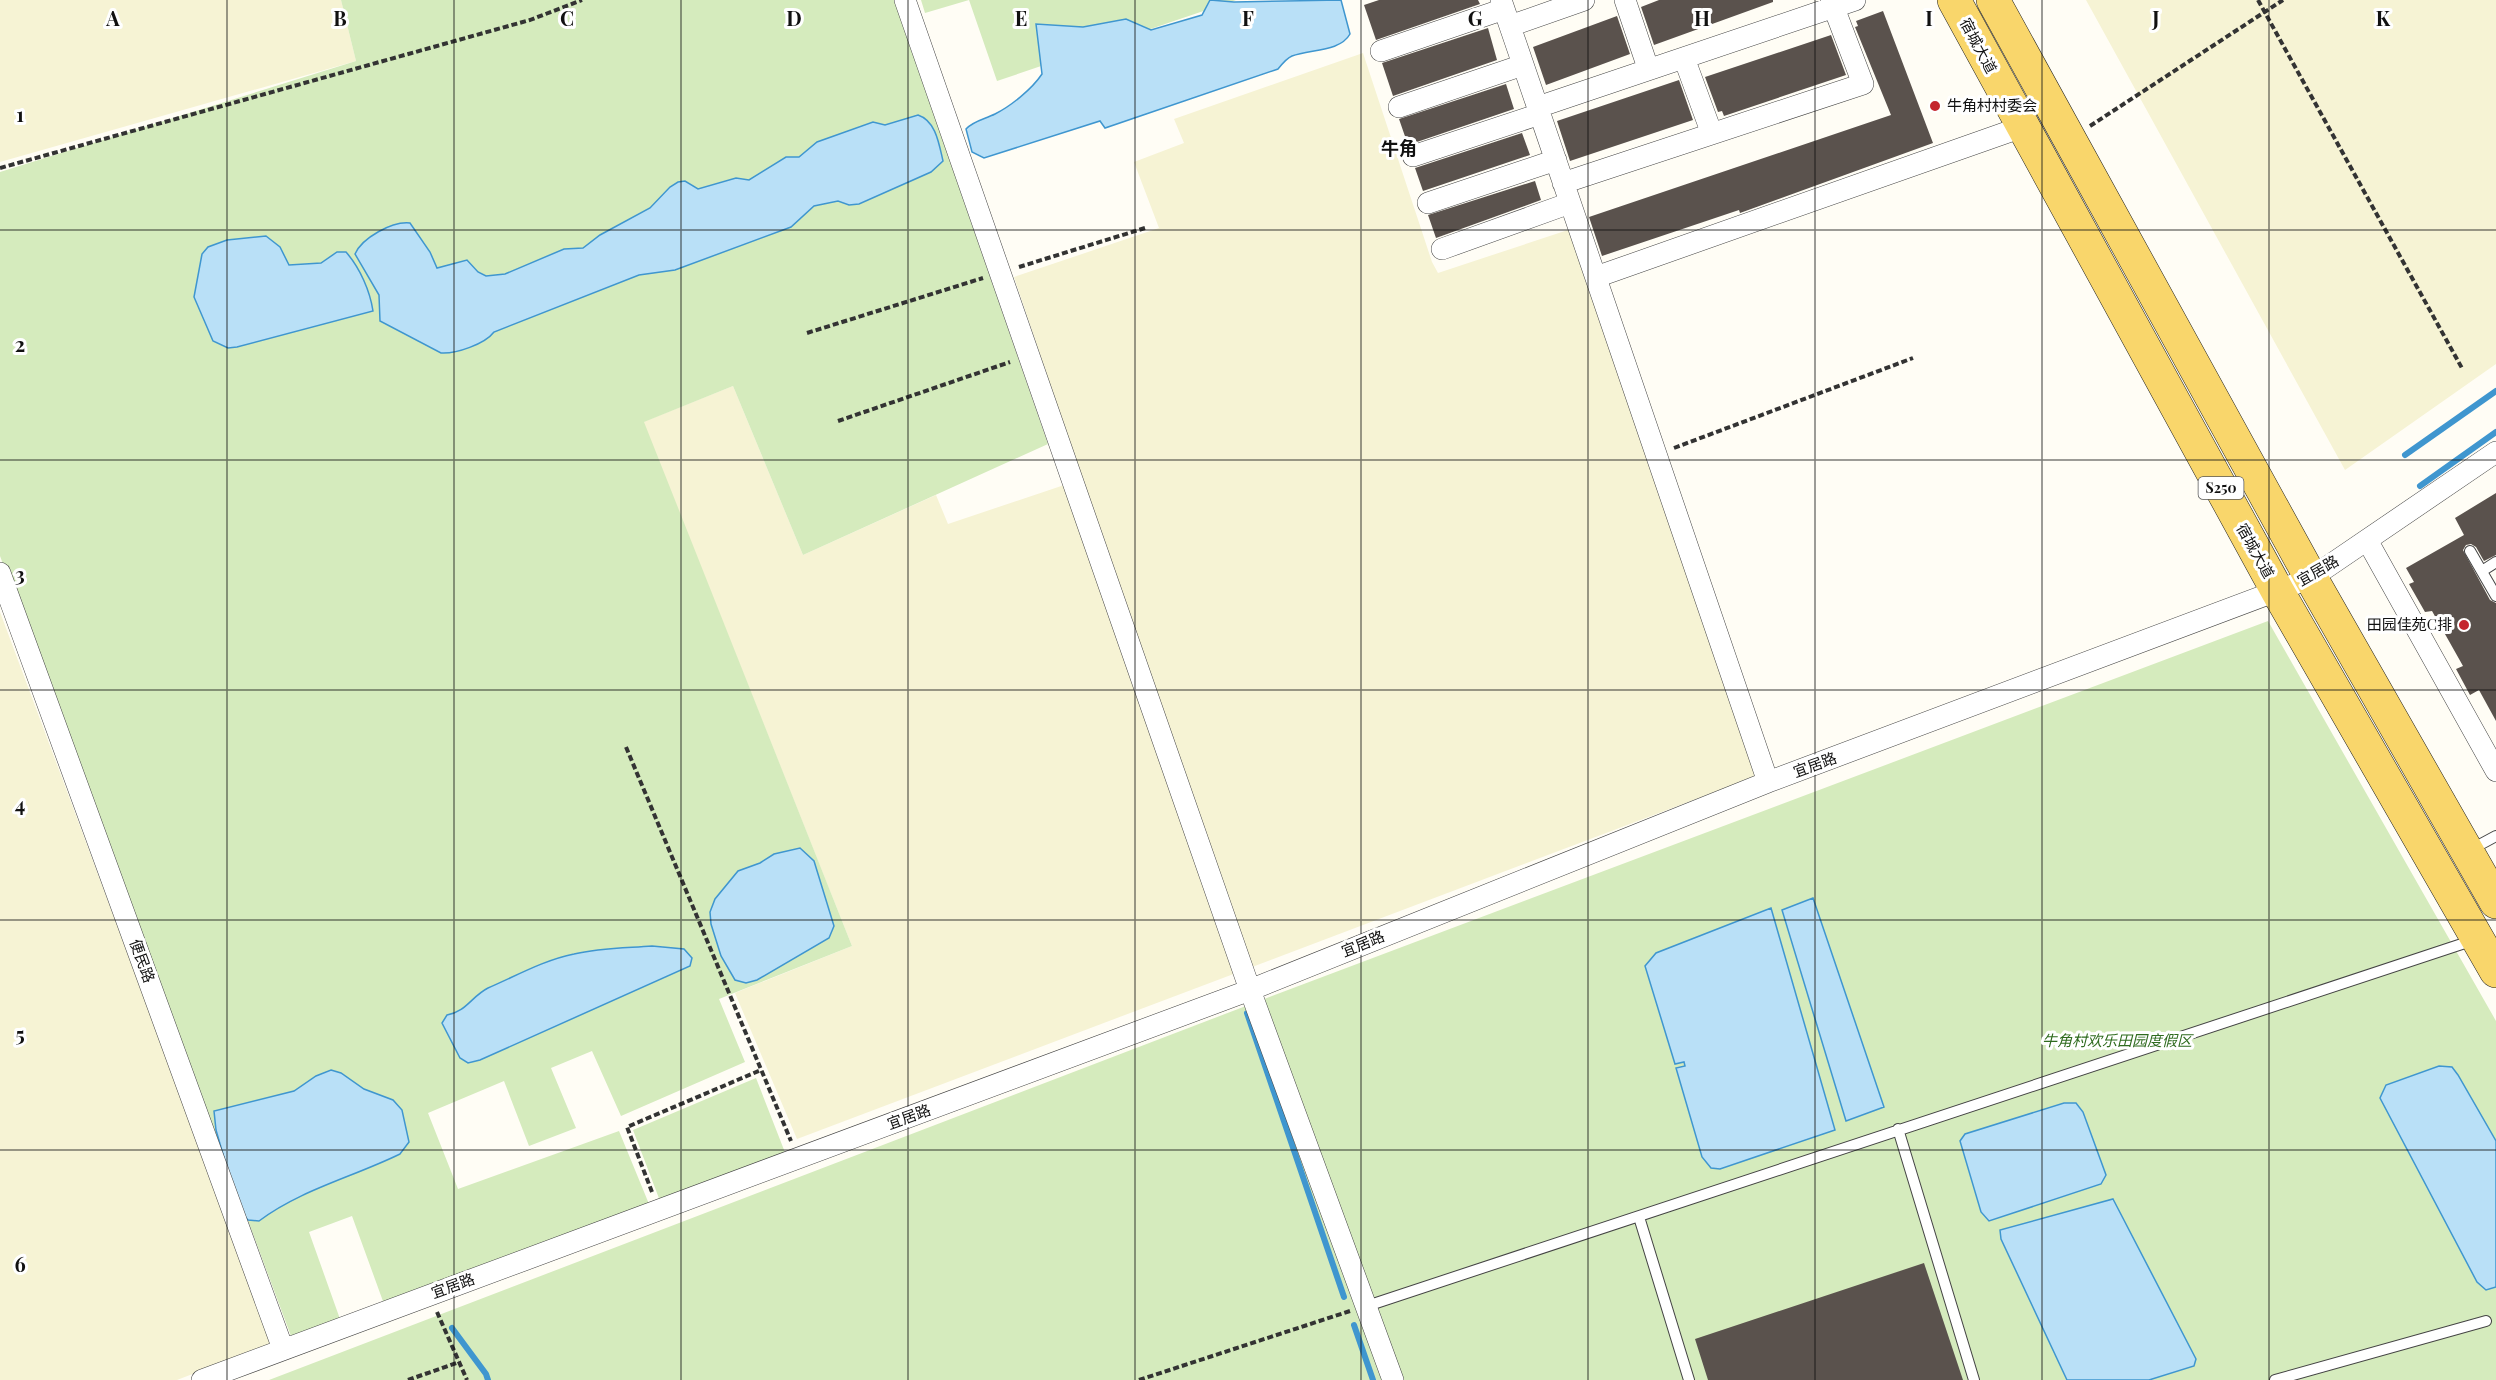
<svg xmlns="http://www.w3.org/2000/svg" width="2496" height="1380" font-family="'Playfair Display','Noto Sans SC',serif">
  <style>
    .farmland { fill: #f6f3d4 }
    .green { fill: #d5ebbd }
    .water { fill: #b9e0f7; stroke: #3f96cf; stroke-width: 1.5 }
    .lines { fill: none; stroke-linecap: round; stroke-linejoin: round }
    .stream { stroke: #3f96cf; stroke-width: 6 }
    .building { fill: #5a524d }
    .lane-casing { stroke: #444; stroke-width: 12 }
    .street-casing { stroke: #444; stroke-width: 22 }
    .primary-casing { stroke: #222; stroke-width: 34 }
    .path { stroke: #333; stroke-width: 4; stroke-dasharray: 6 3; stroke-linecap: butt }
    .lane { stroke: #fff; stroke-width: 10 }
    .street { stroke: #fff; stroke-width: 21 }
    .primary { stroke: #f9d66b; stroke-width: 33 }
    .grid { fill: none; stroke: #111; stroke-width: 1.5; stroke-opacity: 0.55 }
    .poi-dot { fill: #c4262e; stroke: #fff; stroke-width: 2 }
    .labels { text-anchor: middle; stroke-width: 6; stroke-linejoin: round; paint-order: stroke }
    .shield { fill: #fff; stroke: #585858; stroke-width: 1.5 }
    .shield-label { font-size: 14px; font-weight: bold; fill: #111 }
    .street-label { font-size: 15px; fill: #111; stroke: #fff }
    .poi-label { font-size: 15px; fill: #111; stroke: #fff; text-anchor: start }
    .park-label { font-size: 15px; font-style: italic; fill: #2f6b1f; stroke: #fff }
    .quarter-label { font-size: 18px; font-weight: bold; fill: #111; stroke: #fff }
    .grid-label { font-size: 20px; text-anchor: middle; font-weight: bold; fill: #111; stroke: #fff; stroke-width: 6; stroke-linejoin: round; paint-order: stroke }
  </style>
  <rect width="100%" height="100%" fill="#fffdf5"/>
  <path class="farmland" d="M 0,0 L 341,0 L 356,61 L 0,162 Z
    M 2086,0 L 2496,0 L 2496,364 L 2345,470 Z
    M 1363,53 L 1432,262 L 1438,273 L 1571,229 L 1757,776 L 797,1139 L 735,993 L 852,946 L 643,422 L 733,386 L 803,555 L 936,495 L 948,524 L 1082,479 L 1014,277 L 1159,228 L 1134,162 L 1184,143 L 1174,119 Z
    M 0,612 L 273,1343 L 177,1380 L 0,1380 Z"/>
  <path class="green" d="M 341,0 L 894,0 L 1048,444 L 803,555 L 733,386 L 644,422 L 852,946 L 719,999 L 745,1062 L 621,1116 L 592,1051 L 551,1068 L 576,1128 L 529,1146 L 504,1081 L 428,1113 L 458,1189 L 619,1131 L 649,1204 L 384,1304 L 352,1216 L 309,1232 L 340,1319 L 291,1336 L 0,556 L 0,172 L 356,61 Z
    M 921,0 L 1236,0 L 997,81 L 969,0 L 925,13 Z
    M 2268,621 L 2496,1021 L 2496,1380 L 269,1380 L 1272,996 Z
    M 756,1078 L 786,1155 L 660,1201 L 633,1130 Z"/>
  <path class="water" d="M 1210,0 L 1234,2 L 1341,0 L 1350,34 C 1340,52 1310,49 1292,56 C 1287,58 1282,64 1278,69 L 1105,128 L 1100,121 L 984,158 L 972,152 L 966,129 C 973,121 985,119 995,114 C 1011,106 1032,89 1042,74 L 1036,24 L 1083,27 L 1126,19 L 1151,30 L 1202,15 Z
    M 918,115 C 936,121 939,144 943,161 L 931,172 L 859,204 L 849,205 L 838,201 L 814,206 L 791,227 L 675,270 L 639,275 L 494,332 C 485,344 456,354 441,353 L 380,321 L 379,295 L 355,254 C 362,238 392,221 410,223 L 430,252 L 437,268 L 467,260 L 478,272 L 486,276 L 505,274 L 564,249 L 583,248 L 600,235 L 650,208 L 670,187 L 678,182 L 685,181 L 698,189 L 736,178 L 749,180 L 786,157 L 799,157 L 817,142 L 873,122 L 885,125 Z
    M 266,236 L 280,247 L 289,265 L 321,263 L 337,252 L 346,252 C 360,268 370,291 373,311 L 237,347 L 228,348 L 213,341 L 194,297 L 202,254 L 208,247 L 227,240 Z
    M 800,848 L 814,861 L 834,926 L 829,938 L 757,980 L 746,983 L 735,980 L 721,956 L 711,924 L 710,912 L 715,899 L 738,871 L 760,863 L 774,854 Z
    M 1813,898 L 1884,1107 L 1846,1121 L 1782,910 Z
    M 1771,908 L 1835,1130 L 1720,1169 L 1711,1168 L 1702,1157 L 1676,1068 L 1685,1066 L 1684,1062 L 1675,1064 L 1645,966 L 1656,953 Z
    M 652,946 L 684,949 L 692,958 L 690,966 L 480,1060 L 468,1063 L 460,1058 L 442,1023 L 447,1015 C 466,1012 472,996 488,988 C 516,976 544,960 574,954 C 599,948 626,948 652,946 Z
    M 2439,1066 L 2452,1067 L 2458,1075 L 2496,1141 L 2496,1287 L 2486,1290 L 2477,1282 L 2380,1098 L 2386,1085 Z
    M 331,1070 L 341,1073 L 364,1089 L 393,1100 L 402,1110 L 409,1142 L 400,1154 C 353,1177 300,1190 259,1221 L 248,1220 L 239,1210 L 216,1130 L 214,1111 L 294,1091 L 316,1076 Z
    M 2064,1103 L 2076,1103 L 2083,1112 L 2106,1175 L 2101,1184 L 1989,1221 L 1981,1212 L 1960,1141 L 1965,1134 Z
    M 2113,1199 L 2196,1359 L 2194,1366 L 2149,1380 L 2067,1380 L 2001,1239 L 2000,1230 Z"/>
  <g class="lines">
    <path class="stream" d="M 2405,455 L 2496,391
      M 2420,486 L 2496,432
      M 1247,1013 L 1344,1297
      M 1354,1325 L 1373,1380
      M 452,1328 L 486,1374 L 488,1380"/>
  </g>
  <path class="building" d="M 1379,0 L 1478,0 L 1480,4 L 1376,40 L 1364,5 Z
    M 1659,0 L 1773,0 L 1773,2 L 1654,45 L 1641,7 Z
    M 1883,11 L 1933,143 L 1740,213 L 1739,210 L 1602,256 L 1589,217 L 1891,115 L 1855,27 L 1858,26 L 1856,21 Z
    M 1617,16 L 1630,54 L 1546,85 L 1533,47 Z
    M 1488,28 L 1497,60 L 1393,96 L 1382,63 Z
    M 1831,35 L 1846,75 L 1724,116 L 1722,111 L 1718,112 L 1705,77 Z
    M 1679,80 L 1693,120 L 1570,161 L 1557,121 Z
    M 1506,84 L 1514,109 L 1408,145 L 1399,119 Z
    M 1522,133 L 1530,155 L 1423,191 L 1415,168 Z
    M 1535,181 L 1541,200 L 1436,238 L 1428,215 Z
    M 2496,493 L 2496,555 L 2484,561 L 2476,547 L 2471,544 L 2466,545 L 2463,550 L 2490,600 L 2496,603 L 2496,721 L 2479,690 L 2470,695 L 2456,669 L 2463,666 L 2432,611 L 2425,612 L 2409,584 L 2414,582 L 2406,568 L 2464,535 L 2455,518 Z
    M 1924,1263 L 1963,1380 L 1708,1380 L 1695,1339 Z"/>
  <g class="lines">
    <g class="lane-casing">
      <path id="lane" d="M 2470,551 L 2496,596
        M 2482,571 L 2496,562
        M 2470,850 L 2496,836
        M 1898,1129 L 1974,1380
        M 1639,1217 L 1689,1380
        M 1367,1306 L 2474,940
        M 2275,1380 L 2486,1321"/>
    </g>
    <g class="street-casing">
      <path id="street" d="M 905,0 L 1250,990 L 1393,1380
        M 1501,0 L 1768,782
        M 1625,0 L 1648,68
        M 1510,26 L 1584,0
        M 1381,51 L 1504,9
        M 1684,58 L 1712,134
        M 1399,107 L 1523,65
        M 1538,107 L 1855,0
        M 1413,156 L 1540,114
        M 1563,183 L 1863,84 L 1831,0
        M 1428,203 L 1556,160
        M 1442,249 L 1570,203
        M 1596,277 L 2022,127
        M 2367,540 L 2496,771
        M 0,573 L 283,1349
        M 202,1380 L 1250,990 L 1768,782 L 2311,578 L 2496,452"/>
    </g>
    <g class="primary-casing">
      <path id="primary" d="M 1954,0 L 2278,592 L 2496,971
        M 1993,0 L 2311,578 L 2496,902"/>
    </g>
    <path class="path" d="M 2258,0 L 2463,370
      M 2090,126 L 2283,0
      M 0,168 L 530,20 L 582,0
      M 1019,267 L 1145,228
      M 807,333 L 983,278
      M 838,421 L 1010,362
      M 1674,448 L 1913,358
      M 626,747 L 791,1141
      M 652,1192 L 627,1127 L 761,1070
      M 437,1312 L 467,1380
      M 408,1380 L 459,1362
      M 1139,1380 L 1350,1311"/>
    <use href="#lane" class="lane"/>
    <use href="#street" class="street"/>
    <use href="#primary" class="primary"/>
  </g>
  <path class="grid" d="M 227,0 L 227,1380M 454,0 L 454,1380M 681,0 L 681,1380M 908,0 L 908,1380M 1135,0 L 1135,1380M 1361,0 L 1361,1380M 1588,0 L 1588,1380M 1815,0 L 1815,1380M 2042,0 L 2042,1380M 2269,0 L 2269,1380M 0,230 L 2496,230M 0,460 L 2496,460M 0,690 L 2496,690M 0,920 L 2496,920M 0,1150 L 2496,1150"/>
  <g class="poi-dot">
    <circle cx="1935" cy="106" r="6"/>
    <circle cx="2464" cy="625" r="6"/>
  </g>
  <g class="labels">
    <rect class="shield" x="2198.5" y="477" width="45" height="22" rx="4.5"/>
    <g class="shield-label">
      <text x="2221" y="493">S250</text>
    </g>
    <g class="street-label">
      <text transform="translate(1978 46) rotate(62)" y="5">宿城大道</text>
      <text transform="translate(2255 551) rotate(61)" y="5">宿城大道</text>
      <text transform="translate(2318 571) rotate(-30)" y="5">宜居路</text>
      <text transform="translate(1815 765) rotate(-20)" y="5">宜居路</text>
      <text transform="translate(1363 944) rotate(-22)" y="5">宜居路</text>
      <text transform="translate(142 961) rotate(70)" y="5">便民路</text>
      <text transform="translate(909 1117) rotate(-20)" y="5">宜居路</text>
      <text transform="translate(453 1286) rotate(-20)" y="5">宜居路</text>
    </g>
    <g class="poi-label">
      <text x="1947" y="111">牛角村村委会</text>
      <text x="2452" y="630" text-anchor="end">田园佳苑C排</text>
    </g>
    <g class="park-label">
      <text x="2117" y="1046">牛角村欢乐田园度假区</text>
    </g>
    <g class="quarter-label">
      <text x="1399" y="155">牛角</text>
    </g>
  </g>
  <g class="grid-label">
    <text x="113" y="26">A</text>
    <text x="340" y="26">B</text>
    <text x="567" y="26">C</text>
    <text x="794" y="26">D</text>
    <text x="1021" y="26">E</text>
    <text x="1248" y="26">F</text>
    <text x="1475" y="26">G</text>
    <text x="1702" y="26">H</text>
    <text x="1929" y="26">I</text>
    <text x="2156" y="26">J</text>
    <text x="2383" y="26">K</text>
    <text x="20" y="122">1</text>
    <text x="20" y="352">2</text>
    <text x="20" y="582">3</text>
    <text x="20" y="812">4</text>
    <text x="20" y="1042">5</text>
    <text x="20" y="1272">6</text>
  </g>
</svg>
